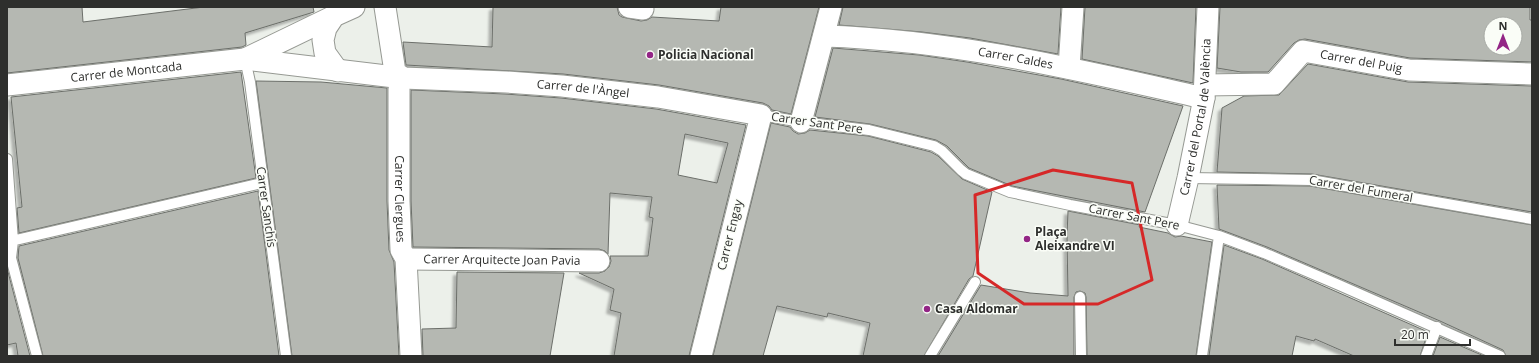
<svg xmlns="http://www.w3.org/2000/svg" width="1539" height="363" font-family="'Open Sans',sans-serif">
  <style>
    .building { fill: #b5b8b2; stroke: #6c6f6a; fill-rule: evenodd; filter: url(#shadow) }
    .lines { fill: none; stroke-linecap: round; stroke-linejoin: round }
    .lane-casing { stroke: #969993; stroke-width: 12 }
    .street-casing { stroke: #969993; stroke-width: 23 }
    .lane { stroke: #fff; stroke-width: 10 }
    .street { stroke: #fff; stroke-width: 21 }
    .marked { fill: none; stroke: #d62828; stroke-width: 3; stroke-linejoin: round }
    .poi-dot { fill: #932586; stroke: #fafdf7; stroke-width: 1.5 }
    .labels { text-anchor: middle; stroke-width: 3; stroke-linejoin: round; paint-order: stroke }
    .poi-label { font-size: 12px; font-weight: bold; fill: #2e2f2d; stroke: #fafdf7; text-anchor: start }
    .street-label { font-size: 12px; fill: #2e2f2d; stroke: #fafdf7 }
  </style>
  <defs>
    <filter id="shadow"><feDropShadow dx="-3.5" dy="3.5" stdDeviation="1" flood-color="#0004"/></filter>
  </defs>
  <rect width="100%" height="100%" fill="#ecf0ea"/>
  <path class="building" d="M 7,7 L 82,7 L 83,22 L 204,7 L 313,7 L 314,12 L 245,33 L 246,45 L 242,47 L 7,73 Z
    M 493,7 L 617,7 L 619,15 L 622,17 L 641,21 L 647,20 L 652,17 L 719,21 L 721,7 L 819,7 L 791,114 L 772,110 L 769,106 L 763,103 L 659,85 L 563,74 L 406,65 L 403,42 L 492,47 Z
    M 843,7 L 1061,7 L 1058,54 L 970,38 L 922,32 L 839,25 Z
    M 1085,7 L 1196,7 L 1193,83 L 1082,59 Z
    M 1220,7 L 1530,7 L 1530,20 L 1532,20 L 1532,62 L 1410,58 L 1305,39 L 1299,40 L 1294,43 L 1268,72 L 1241,72 L 1217,68 ZM 1491,24 L 1515,24 L 1515,48 L 1491,48 Z
    M 833,48 L 919,55 L 967,62 L 1061,79 L 1183,106 L 1145,212 L 1012,186 L 969,168 L 947,146 L 936,140 L 870,124 L 815,117 Z
    M 1308,64 L 1408,82 L 1532,86 L 1532,212 L 1312,174 L 1217,172 L 1222,108 L 1244,96 L 1279,95 Z
    M 241,72 L 256,178 L 19,233 L 17,208 L 22,207 L 11,97 Z
    M 256,81 L 321,82 L 387,88 L 387,201 L 389,250 L 394,262 L 399,356 L 292,356 Z
    M 411,90 L 505,94 L 561,98 L 656,109 L 746,125 L 689,356 L 614,356 L 621,313 L 610,310 L 614,289 L 579,273 L 599,273 L 605,271 L 609,267 L 611,261 L 610,256 L 648,256 L 653,218 L 649,217 L 652,197 L 610,193 L 608,254 L 605,251 L 599,249 L 413,247 L 411,201 ZM 685,134 L 728,143 L 717,183 L 678,175 Z
    M 771,123 L 790,127 L 793,131 L 798,134 L 805,133 L 810,130 L 868,136 L 931,152 L 938,156 L 962,179 L 992,192 L 973,276 L 969,279 L 924,356 L 863,356 L 870,323 L 828,313 L 827,317 L 777,306 L 763,356 L 713,356 Z
    M 1217,185 L 1310,186 L 1532,225 L 1532,356 L 1506,356 L 1503,350 L 1440,321 L 1267,247 L 1219,229 Z
    M 258,191 L 279,356 L 43,356 L 18,258 L 19,246 Z
    M 1068,211 L 1140,225 L 1139,227 L 1168,233 L 1175,237 L 1181,236 L 1212,242 L 1196,356 L 1087,356 L 1086,297 L 1085,293 L 1080,291 L 1076,292 L 1074,297 L 1074,356 L 938,356 L 981,285 L 1030,293 L 1068,296 L 1067,236 Z
    M 1224,245 L 1262,259 L 1428,332 L 1420,356 L 1354,356 L 1315,339 L 1314,341 L 1296,336 L 1292,356 L 1209,356 Z
    M 7,268 L 30,356 L 18,356 L 16,343 L 7,345 Z
    M 457,272 L 564,273 L 550,356 L 423,356 L 422,329 L 456,328 Z
    M 1440,337 L 1484,356 L 1433,356 Z"/>
  <g class="lines">
    <g class="lane-casing">
      <path id="lane" d="M 245,59 L 250,82 L 286,356
        M 761,115 L 801,122 L 869,130 L 934,146 L 942,151 L 961,170 L 966,174 L 1010,192 L 1070,205 L 1177,225 L 1219,236 L 1264,253 L 1339,285 L 1500,356
        M 7,159 L 13,241 L 11,258 L 37,356
        M 1188,178 L 1311,180 L 1532,219
        M 7,242 L 262,183
        M 1080,297 L 1081,356
        M 930,356 L 975,282
        M 1202,356 L 1219,236
        M 1426,356 L 1437,327"/>
    </g>
    <g class="street-casing">
      <g id="street">
        <path d="M 385,7 L 395,72 L 403,78"/>
        <path d="M 629,7 L 643,9"/>
        <path id="s1" d="M 824,36 C 954,40 1079,70 1204,98"/>
        <path d="M 245,59 L 334,16"/>
        <path d="M 1069,68 L 1073,7"/>
        <path d="M 338,71 L 325,53 L 323,40 L 326,28 L 334,16 L 354,7"/>
        <path id="s2" d="M 7,85 L 245,59 L 403,78 L 506,82 L 562,86 L 658,97 L 761,115 L 701,356"/>
        <path id="s3" d="M 1205,85 L 1274,84 L 1303,51 L 1409,70 L 1532,74"/>
        <path id="s4" d="M 399,89 L 399,201 L 401,250 L 406,259 L 411,356"/>
        <path d="M 801,122 L 831,7"/>
        <path id="s5" d="M 1177,225 L 1188,178 L 1204,98 L 1208,7"/>
        <path id="s6" d="M 406,259 L 599,261"/>
      </g>
    </g>
    <use href="#lane" class="lane"/>
    <use href="#street" class="street"/>
  </g>
  <path class="marked" d="M 1053,170 L 1132,183 L 1152,280 L 1098,304 L 1024,304 L 978,273 L 975,195 Z"/>
  <g class="poi-dot">
    <circle cx="650" cy="55" r="4"/>
    <circle cx="1027" cy="239" r="4"/>
    <circle cx="927" cy="309" r="4"/>
  </g>
  <g class="labels">
    <g class="poi-label">
      <text x="658" y="59">Policia Nacional</text>
      <text x="1035" y="236">Plaça<tspan x="1035" dy="14">Aleixandre VI</tspan></text>
      <text x="935" y="313">Casa Aldomar</text>
    </g>
    <g class="street-label">
      <text dy="4" stroke="none"><textPath href="#s1" startOffset="193">Carrer Caldes</textPath></text>
      <text dy="4" stroke="none"><textPath href="#s3" startOffset="172">Carrer del Puig</textPath></text>
      <text dy="4" stroke="none"><textPath href="#s2" startOffset="120">Carrer de Montcada</textPath></text>
      <text dy="4" stroke="none"><textPath href="#s2" startOffset="579">Carrer de l'Àngel</textPath></text>
      <text dy="4" stroke="none"><textPath href="#s5" startOffset="110">Carrer del Portal de València</textPath></text>
      <text transform="translate(817 123) rotate(8)" y="4">Carrer Sant Pere</text>
      <text transform="translate(1361 189) rotate(10)" y="4">Carrer del Fumeral</text>
      <text dy="4" stroke="none"><textPath href="#s4" startOffset="110">Carrer Clergues</textPath></text>
      <text transform="translate(266 207) rotate(82)" y="4">Carrer Sanchís</text>
      <text transform="translate(1134 217) rotate(11)" y="4">Carrer Sant Pere</text>
      <text transform="translate(730 235) rotate(-76)" y="4">Carrer Engay</text>
      <text dy="4" stroke="none"><textPath href="#s6" startOffset="96">Carrer Arquitecte Joan Pavia</textPath></text>
    </g>
  </g>
  <rect width="1539" height="363" fill="none" stroke="#2e2f2d" stroke-width="16"/>
  <g transform="translate(1503 36)"><circle r="19" fill="#fafdf7" stroke="#a8aba6"/>
  <path d="M0-3L7 15L0 10L-7 15Z" fill="#932586"/>
  <text y="-6" font-size="11" font-weight="bold" text-anchor="middle" fill="#2e2f2d">N</text>
  </g>
  <path d="M1395 339v6h75v-6" fill="none" stroke="#2e2f2d" stroke-width="2"/>
  <text x="1401" y="339" font-size="12" fill="#2e2f2d" stroke="#fafdf7" stroke-width="3" paint-order="stroke">20 m</text>
</svg>
